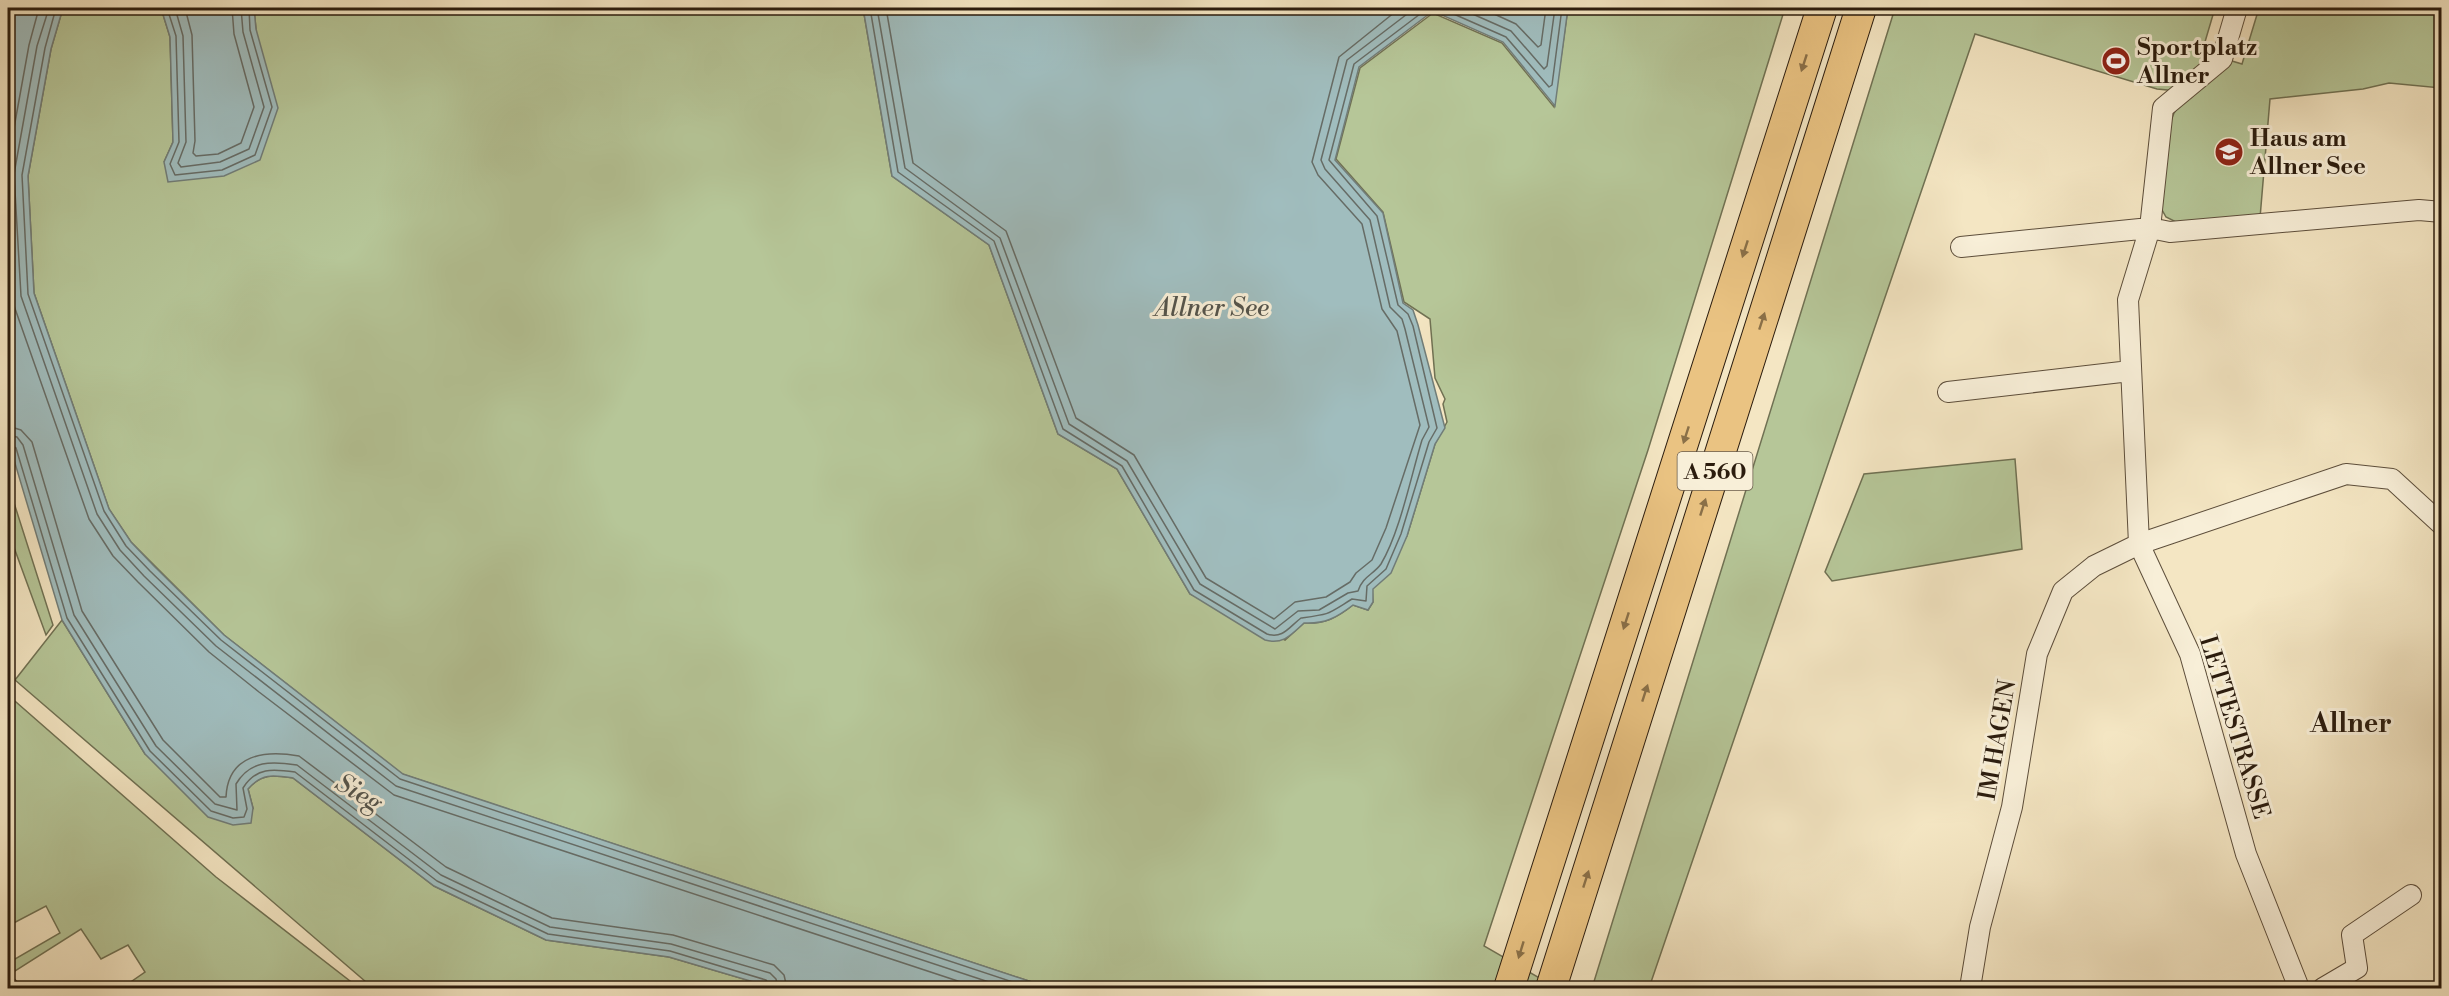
<svg xmlns="http://www.w3.org/2000/svg" width="2449" height="996" font-family="'Libre Bodoni',serif">
  <style>
    .green { fill: #b6c698; stroke: #707153; stroke-width: 1.5 }
    .water { fill: #a0bdbe; stroke: #717d78; stroke-width: 1.5 }
    .lines { fill: none; stroke-linecap: round; stroke-linejoin: round }
    .shore { stroke: #666c66; stroke-width: 1.5 }
    .minor-casing { stroke: #5d4e3b; stroke-width: 22 }
    .highway-casing { stroke: #2b1c0e; stroke-width: 32 }
    .minor { stroke: #f8efd8; stroke-width: 20 }
    .highway { stroke: #eac382; stroke-width: 30 }
    .oneway { fill: #8a7048 }
    .labels { text-anchor: middle; stroke-width: 6; stroke-linejoin: round; paint-order: stroke }
    .shield { fill: #f8efd8; stroke: #685b4b; stroke-width: 1.5 }
    .shield-label { font-size: 22px; font-weight: bold; fill: #2b1c0e }
    .poi-label { font-size: 24px; font-weight: bold; fill: #2b1c0e; stroke: #f8efd8; text-anchor: start }
    .street-label { font-size: 24px; fill: #2b1c0e; stroke: #f8efd8 }
    .water-label { font-size: 26px; font-style: italic; fill: #54544c; stroke: #f8efd8 }
    .quarter-label { font-size: 27px; font-weight: bold; fill: #2b1c0e; stroke: #f8efd8 }
  </style>
  <rect width="100%" height="100%" fill="#f4e6c3"/>
  <filter id="stains"><feTurbulence type="fractalNoise" baseFrequency=".00333" numOctaves="4"/><feColorMatrix values="0 0 0 0 .2 0 0 0 0 .09 0 0 0 0 .02 0 0 0 .5 -.17"/></filter>
  <radialGradient id="worn" r=".72"><stop offset=".6" stop-color="#630" stop-opacity="0"/><stop offset="1" stop-color="#630" stop-opacity=".3"/></radialGradient>
  <path class="green" d="M 63,8 L 161,8 L 170,37 L 173,142 L 164,162 L 256,29 L 254,8 L 863,8 L 892,176 L 989,245 L 1058,434 L 1117,469 L 1190,594 L 1285,640 L 1304,623 C 1325,624 1337,618 1353,605 L 1368,610 L 1373,602 L 1372,589 L 1407,536 L 1435,444 L 1447,422 L 1443,404 L 1445,399 L 1435,378 L 1430,319 L 1404,302 L 1383,212 L 1336,159 L 1360,68 L 1433,13 L 1502,43 L 1554,107 L 1568,8 L 1785,8 L 1648,450 L 1484,946 L 1557,988 L 1050,988 L 402,774 L 224,635 L 131,542 L 109,509 L 34,293 L 28,176 L 51,49 Z
    M 1895,8 L 2215,8 L 2202,52 L 2242,64 L 2259,8 L 2441,8 L 2441,88 L 2389,83 L 2363,89 L 2270,99 L 2260,218 L 2180,224 L 2166,217 L 2161,208 L 2169,126 L 2174,113 L 2188,92 L 2157,89 L 1975,34 L 1649,988 L 1592,988 Z
    M 2015,459 L 2022,549 L 1832,581 L 1825,572 L 1864,474 Z
    M 8,484 L 53,625 L 46,635 L 8,531 Z
    M 62,620 L 145,754 L 253,808 L 248,789 C 262,773 273,775 293,778 L 434,886 L 546,940 L 669,957 L 774,988 L 373,988 L 15,680 Z
    M 8,695 L 216,877 L 359,988 L 122,988 L 145,972 L 128,945 L 101,959 L 81,929 L 12,973 L 8,963 L 60,933 L 46,906 L 8,926 Z"/>
  <path class="water" d="M 8,8 L 63,8 L 51,49 L 28,176 L 34,293 L 109,509 L 131,542 L 154,566 L 224,635 L 403,774 L 1050,988 L 774,988 L 669,957 L 546,940 L 434,886 L 293,778 C 273,775 262,773 248,789 L 253,808 L 251,823 L 233,825 L 208,817 L 145,754 L 62,620 L 8,440 Z
    M 161,8 L 254,8 L 256,29 L 278,108 L 260,160 L 224,176 L 168,182 L 164,162 L 173,142 L 170,37 Z
    M 863,8 L 1568,8 L 1555,106 L 1503,42 L 1433,11 L 1359,67 L 1335,160 L 1383,213 L 1403,303 L 1413,310 L 1418,325 L 1445,428 L 1435,444 L 1407,536 L 1391,573 L 1373,589 L 1373,602 L 1368,610 L 1353,605 C 1336,618 1325,624 1304,623 C 1291,635 1283,645 1265,640 L 1190,594 L 1117,469 L 1058,434 L 989,245 L 892,176 Z"/>
  <g class="lines">
    <path class="shore" d="M 49,8 L 37,46 L 14,174 L 21,296 L 97,514 L 120,550 L 144,576 L 216,646 L 396,786 L 1007,988
      M 56,8 L 45,48 L 22,175 L 28,294 L 104,511 L 126,546 L 150,571 L 221,640 L 400,779 L 1031,988
      M 167,8 L 176,36 L 179,142 L 170,164 L 175,175 L 222,170 L 255,155 L 272,107 L 250,30 L 249,8
      M 175,8 L 183,36 L 186,142 L 178,163 L 181,167 L 220,162 L 249,149 L 264,107 L 243,32 L 241,8
      M 185,8 L 192,35 L 195,141 L 193,153 L 196,156 L 218,154 L 241,143 L 254,107 L 234,34 L 232,8
      M 870,8 L 898,172 L 994,241 L 1063,429 L 1122,466 L 1194,590 L 1267,634 C 1283,639 1289,627 1301,618 C 1331,614 1326,615 1352,599 L 1366,601 L 1367,586 L 1386,569 L 1401,534 L 1429,442 L 1437,428 L 1413,326 L 1408,314 L 1398,305 L 1377,216 L 1329,160 L 1354,64 L 1428,8
      M 877,8 L 905,168 L 1000,238 L 1069,424 L 1127,461 L 1200,584 L 1275,629 L 1298,611 L 1319,610 L 1348,593 L 1358,591 C 1363,576 1373,575 1381,564 C 1400,532 1411,476 1422,440 L 1429,427 L 1405,329 L 1402,319 L 1390,307 L 1370,220 L 1325,169 L 1321,160 L 1347,60 L 1415,8
      M 886,8 L 913,163 L 1006,231 L 1076,418 L 1134,455 L 1206,578 L 1274,619 L 1295,602 L 1326,597 L 1350,582 L 1356,573 L 1372,560 L 1386,528 L 1420,425 L 1397,331 L 1382,309 L 1362,224 L 1318,175 L 1312,162 L 1339,57 L 1400,8
      M 1440,8 L 1506,37 L 1549,87 L 1552,85 L 1562,8
      M 1459,8 L 1511,31 L 1544,69 L 1547,66 L 1555,8
      M 1481,8 L 1516,24 L 1538,47 L 1541,45 L 1546,8
      M 8,161 L 29,45 L 39,8
      M 8,218 L 12,300 L 89,519 L 113,556 L 138,582 L 209,652 L 259,692 L 394,795 L 979,988
      M 8,426 L 21,430 L 32,442 L 82,611 L 163,740 L 220,797 L 226,797 C 228,754 265,750 299,756 L 446,867 L 552,918 L 673,935 L 774,965 L 784,975 L 787,988
      M 8,435 L 17,437 L 23,445 L 74,615 L 156,746 L 215,804 L 237,810 L 236,784 C 250,760 272,761 297,765 L 441,875 L 550,927 L 671,944 L 770,973 L 776,979 L 778,988
      M 8,443 L 16,448 L 67,618 L 150,751 L 211,811 L 233,818 L 244,817 L 247,809 L 243,788 C 256,767 273,769 295,772 L 437,881 L 548,934 L 670,951 L 766,980 L 771,988"/>
    <g class="minor-casing">
      <path id="minor" d="M 2237,8 L 2222,59 L 2163,108 L 2150,228 L 2128,300 L 2139,544 L 2190,654 L 2246,854 L 2299,988
        M 1961,247 L 2150,228 L 2170,232 L 2419,210 L 2442,212
        M 1948,392 L 2130,371
        M 8,987 L 8,988
        M 1970,988 L 1980,927 L 2012,807 L 2037,654 L 2063,591 L 2094,566 L 2139,544 L 2346,474 L 2392,479 L 2442,525
        M 2323,988 L 2357,968 L 2352,935 L 2411,895"/>
    </g>
    <g class="highway-casing">
      <path id="highway" d="M 1509,988 L 1822,8
        M 1551,988 L 1861,8"/>
    </g>
    <use href="#minor" class="minor"/>
    <use href="#highway" class="highway"/>
  </g>
  <defs><path id="oneway-solid" d="M-6-.8H1V-3.2L6.5 0L1 3.2V.8H-6Z" transform="scale(1.5)"/></defs>
  <g class="oneway">
    <use href="#oneway-solid" transform="translate(1804 63) rotate(108)"/>
    <use href="#oneway-solid" transform="translate(1745 249) rotate(108)"/>
    <use href="#oneway-solid" transform="translate(1762 321) rotate(-72)"/>
    <use href="#oneway-solid" transform="translate(1686 435) rotate(108)"/>
    <use href="#oneway-solid" transform="translate(1703 507) rotate(-72)"/>
    <use href="#oneway-solid" transform="translate(1626 621) rotate(108)"/>
    <use href="#oneway-solid" transform="translate(1645 693) rotate(-72)"/>
    <use href="#oneway-solid" transform="translate(1586 879) rotate(-72)"/>
    <use href="#oneway-solid" transform="translate(1521 950) rotate(107)"/>
  </g>
  <defs>
    <g id="stadium-disc" transform="scale(1.5)"><circle r="9.5" fill="#8f2418" stroke="#f8efd8"/><path d="M0-5a6.5 5 0 1 0 0 10a6.5 5 0 1 0 0-10ZM-3.5-1.8h7v3.6h-7Z" fill="#fff"/></g>
    <g id="school-disc" transform="scale(1.5)"><circle r="9.5" fill="#8f2418" stroke="#f8efd8"/><path d="M0-5L7-2L0 1L-7-2ZM-4 1L0 2.5L4 1V4Q0 6-4 4Z" fill="#fff"/></g>
  </defs>
  <g fill-rule="evenodd">
    <use href="#stadium-disc" x="2116" y="61"/>
    <use href="#school-disc" x="2229" y="152"/>
  </g>
  <g class="labels">
    <rect class="shield" x="1677.5" y="452" width="75" height="38" rx="4.5"/>
    <g class="shield-label">
      <text x="1715" y="479">A 560</text>
    </g>
    <g class="poi-label">
      <text x="2137" y="55">Sportplatz<tspan x="2137" dy="28">Allner</tspan></text>
      <text x="2250" y="146">Haus am<tspan x="2250" dy="28">Allner See</tspan></text>
    </g>
    <g class="street-label">
      <text transform="translate(2235 727) rotate(73)" y="8">LETTESTRASSE</text>
      <text transform="translate(1997 740) rotate(-80)" y="8">IM HAGEN</text>
    </g>
    <g class="water-label">
      <text x="1212" y="316">Allner See</text>
      <text transform="translate(359 792) rotate(30)" y="9">Sieg</text>
    </g>
    <g class="quarter-label">
      <text x="2351" y="732">Allner</text>
    </g>
  </g>
  <rect width="2449" height="996" fill="none" stroke="#f4e6c3" stroke-width="30"/>
  <rect x="9" y="9" width="2431" height="978" fill="none" stroke="#2b1c0e" stroke-width="3"/>
  <rect x="15" y="15" width="2419" height="966" fill="none" stroke="#2b1c0e" stroke-width="1.5"/>
  <rect width="100%" height="100%" filter="url(#stains)"/>
  <rect width="100%" height="100%" fill="url(#worn)"/>
</svg>
